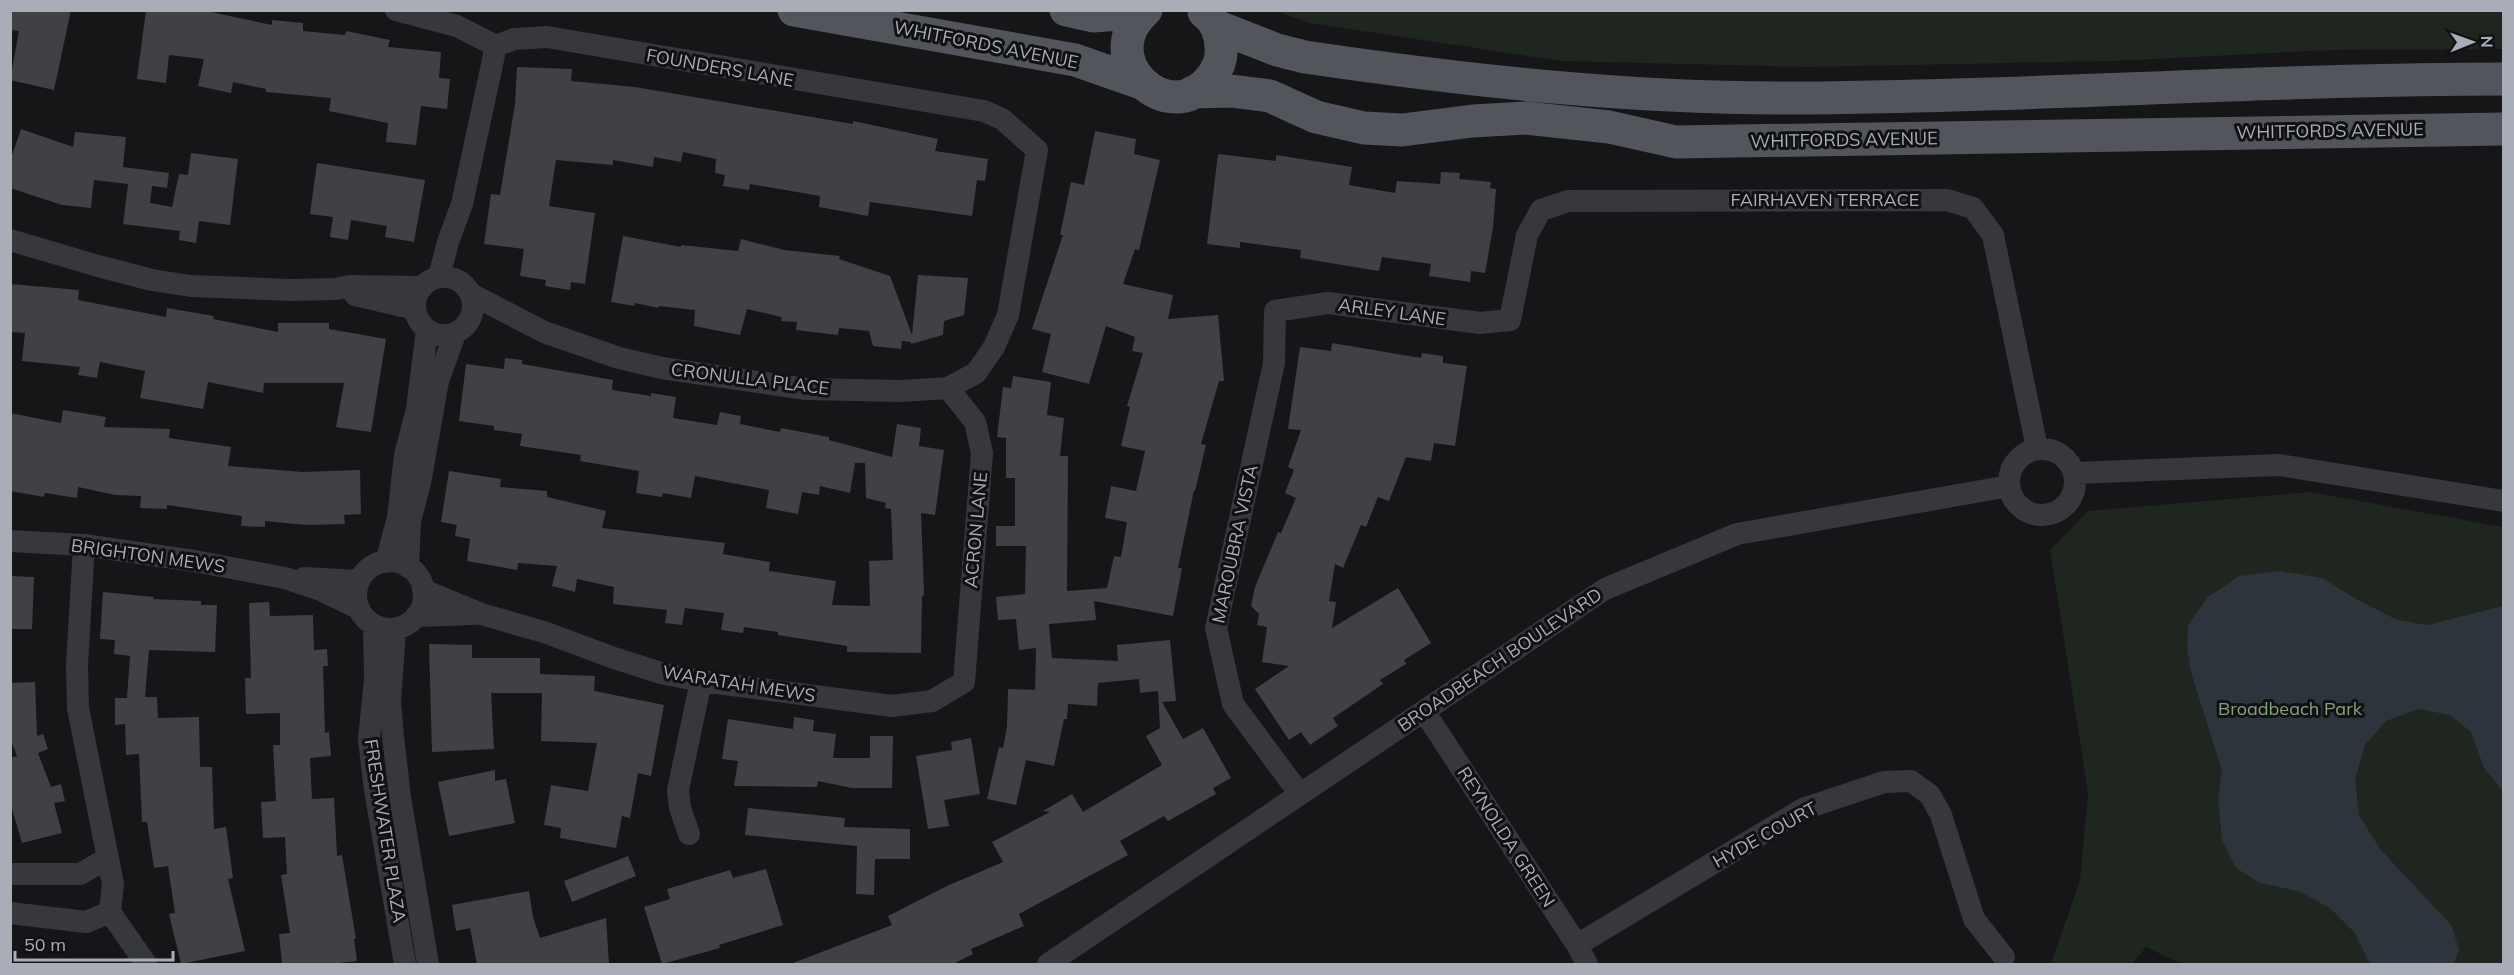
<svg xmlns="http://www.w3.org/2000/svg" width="2514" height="975" font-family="Mulish,sans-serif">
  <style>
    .green { fill: #1e261f }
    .water { fill: #2c353c }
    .building { fill: #404145 }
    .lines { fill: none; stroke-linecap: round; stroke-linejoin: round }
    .street { stroke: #37383d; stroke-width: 22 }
    .primary { stroke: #53555c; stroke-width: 33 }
    .labels { text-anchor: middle; stroke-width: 6; stroke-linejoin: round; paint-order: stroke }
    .street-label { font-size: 18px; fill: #a8adb8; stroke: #111113 }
    .park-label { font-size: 18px; fill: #7fa381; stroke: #111113 }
  </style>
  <rect width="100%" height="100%" fill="#161618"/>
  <path class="green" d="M 2503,10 L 2503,49 L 2331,50 L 2114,61 L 1806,67 L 1560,61 L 1310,23 L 1276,11 Z
    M 2310,492 L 2503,527 L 2503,964 L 2182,964 L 2146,947 L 2132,964 L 2051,964 L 2080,880 L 2088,793 L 2050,550 L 2088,511 Z"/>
  <path class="water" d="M 2280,571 L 2322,578 L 2358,600 L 2397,620 L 2427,625 L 2503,606 L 2503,791 L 2484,768 L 2471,732 L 2450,715 L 2419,709 L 2386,721 L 2365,745 L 2355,779 L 2359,815 L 2380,849 L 2452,926 L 2459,950 L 2454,964 L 2370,964 L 2355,933 L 2330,908 L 2298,891 L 2260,883 L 2236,868 L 2222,840 L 2218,799 L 2222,771 L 2191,672 L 2187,650 L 2188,625 L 2208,597 L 2239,576 Z"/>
  <path class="building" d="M 10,10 L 71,10 L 54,90 L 10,80 L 19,31 L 10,30 Z
    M 146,10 L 206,11 L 272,25 L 272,20 L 303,23 L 303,31 L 345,35 L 346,31 L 390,40 L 388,47 L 441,52 L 439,78 L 450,79 L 447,109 L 421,106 L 416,145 L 386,142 L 388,123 L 329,111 L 331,98 L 266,92 L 266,89 L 233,82 L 231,93 L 198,86 L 204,59 L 169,55 L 166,83 L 137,79 Z
    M 517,67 L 572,69 L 571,81 L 635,87 L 853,124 L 853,121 L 938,139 L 935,151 L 988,159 L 985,181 L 977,180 L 972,216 L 870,202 L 868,216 L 819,207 L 820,196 L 750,184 L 749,190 L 723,186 L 725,175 L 715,173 L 716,159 L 683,152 L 681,162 L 654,157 L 653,167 L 613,160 L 613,165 L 556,160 L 549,206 L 595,213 L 585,284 L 571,282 L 570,290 L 545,286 L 546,280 L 520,276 L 524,249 L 484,244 L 491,194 L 500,195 L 515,104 Z
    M 21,129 L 73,147 L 75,132 L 126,137 L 123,167 L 169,173 L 167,188 L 152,186 L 150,203 L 172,207 L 179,174 L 188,175 L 191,153 L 238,159 L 230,225 L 199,221 L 196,243 L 179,240 L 180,231 L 123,224 L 128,184 L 94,180 L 91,208 L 62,205 L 10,188 L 10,161 Z
    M 1095,131 L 1136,139 L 1134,154 L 1160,160 L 1139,250 L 1135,249 L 1123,284 L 1173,295 L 1168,319 L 1218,315 L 1224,381 L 1219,381 L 1201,444 L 1206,445 L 1195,491 L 1194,490 L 1178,568 L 1182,568 L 1173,616 L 1094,601 L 1096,620 L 1049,624 L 1052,658 L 1118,661 L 1117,645 L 1170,640 L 1176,701 L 1162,702 L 1183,739 L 1203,728 L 1231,778 L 1213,788 L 1216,794 L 1168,821 L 1164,816 L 1120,841 L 1128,855 L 1019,914 L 1024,926 L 971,949 L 973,954 L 953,964 L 793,964 L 793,963 L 892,925 L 888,916 L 947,886 L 1003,862 L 992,842 L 1050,812 L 1043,811 L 1072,794 L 1083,812 L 1162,765 L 1146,736 L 1160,728 L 1158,691 L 1140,693 L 1139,679 L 1098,683 L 1097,706 L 1068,704 L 1067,719 L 1064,719 L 1054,766 L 1026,760 L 1016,805 L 987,799 L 999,747 L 1003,748 L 1007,727 L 1008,689 L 1035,690 L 1036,648 L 1019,650 L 1016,619 L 998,620 L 996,597 L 1025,594 L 1026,546 L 996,546 L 996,526 L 1015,526 L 1015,478 L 1006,478 L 1006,438 L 997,437 L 1003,387 L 1011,388 L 1013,376 L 1051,382 L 1047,415 L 1064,418 L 1060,456 L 1068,456 L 1067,591 L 1107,588 L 1114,556 L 1121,557 L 1127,522 L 1105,518 L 1111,486 L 1136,491 L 1145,451 L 1121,446 L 1130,407 L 1127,406 L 1143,353 L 1132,351 L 1135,337 L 1106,326 L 1089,384 L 1042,372 L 1051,334 L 1032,329 L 1063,235 L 1060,235 L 1071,182 L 1084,185 Z
    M 1218,154 L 1276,161 L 1276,155 L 1352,167 L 1349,185 L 1395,193 L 1397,181 L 1440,184 L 1441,172 L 1460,173 L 1459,179 L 1491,182 L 1490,188 L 1496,189 L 1493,228 L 1485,273 L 1471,271 L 1470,282 L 1429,276 L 1431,264 L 1382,257 L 1379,271 L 1300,258 L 1301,250 L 1240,242 L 1240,248 L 1207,244 Z
    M 317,163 L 425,180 L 414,242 L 385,237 L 387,226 L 351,220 L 348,240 L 330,237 L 333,217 L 310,214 Z
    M 623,236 L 681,247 L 681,245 L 738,251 L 741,239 L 784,250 L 840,256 L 839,259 L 890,276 L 912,335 L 918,275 L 968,278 L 964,315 L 944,321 L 943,335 L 911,344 L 911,342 L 902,341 L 901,349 L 873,346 L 869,331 L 839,328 L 838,335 L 796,330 L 797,322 L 781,321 L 782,317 L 747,309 L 740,335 L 694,326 L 695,310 L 659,306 L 659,308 L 635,303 L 634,306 L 611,302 Z
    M 10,284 L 79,290 L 78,300 L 166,317 L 167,308 L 214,316 L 213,319 L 278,332 L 278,323 L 329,323 L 329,329 L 386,339 L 371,432 L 336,427 L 344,383 L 264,383 L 263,393 L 208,382 L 203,409 L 140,398 L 145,371 L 100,362 L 97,378 L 78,375 L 80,367 L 22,361 L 25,333 L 10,332 Z
    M 1332,343 L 1421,358 L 1422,353 L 1443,356 L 1443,363 L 1467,366 L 1455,446 L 1434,443 L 1431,461 L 1406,457 L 1389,501 L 1378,497 L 1366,527 L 1361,525 L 1343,568 L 1335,564 L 1329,601 L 1336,602 L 1332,628 L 1398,588 L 1431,643 L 1404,660 L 1406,664 L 1380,680 L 1383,684 L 1333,718 L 1338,726 L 1310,745 L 1301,732 L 1289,740 L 1255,689 L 1289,666 L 1262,662 L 1267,627 L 1257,625 L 1259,614 L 1251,606 L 1255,587 L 1278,532 L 1281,533 L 1296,498 L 1285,493 L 1294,470 L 1288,467 L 1301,430 L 1288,429 L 1300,347 L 1331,351 Z
    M 505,358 L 522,360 L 522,364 L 613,380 L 612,390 L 651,396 L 651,393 L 676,397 L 673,418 L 717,425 L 720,412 L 741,416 L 740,424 L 780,432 L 781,428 L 829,437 L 829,440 L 892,457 L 897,424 L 921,428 L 919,446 L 944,450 L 935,515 L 921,513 L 924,595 L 922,596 L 921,653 L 847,652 L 847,646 L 778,635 L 778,632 L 744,627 L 743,633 L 721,630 L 724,613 L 685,608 L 682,625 L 665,623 L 667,610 L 613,604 L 614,587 L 577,579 L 575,592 L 552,586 L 557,566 L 518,563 L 517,570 L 467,561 L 470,539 L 455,536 L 457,525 L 441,522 L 449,471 L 501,479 L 500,487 L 547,491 L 547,497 L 606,511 L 602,528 L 725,543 L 723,554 L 770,562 L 769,571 L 836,581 L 832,605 L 870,606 L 869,561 L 893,560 L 891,509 L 885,508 L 886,503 L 866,498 L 865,463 L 855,463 L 850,493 L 820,486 L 819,495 L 802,492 L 798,514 L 766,508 L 769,490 L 695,476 L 691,498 L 663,493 L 662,497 L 636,493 L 639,471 L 580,461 L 581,455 L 520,446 L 522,434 L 494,430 L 494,426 L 459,421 L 466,364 L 504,369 Z
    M 63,410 L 106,417 L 104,427 L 170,429 L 169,438 L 231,447 L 228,466 L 302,472 L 360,470 L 361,514 L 344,515 L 345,524 L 306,525 L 265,521 L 265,527 L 241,526 L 242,516 L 167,505 L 167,509 L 140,508 L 141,496 L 115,495 L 78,487 L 77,498 L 45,493 L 44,497 L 10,491 L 10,413 L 61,423 Z
    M 10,576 L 34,577 L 32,629 L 10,629 Z
    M 103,592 L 154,597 L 153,599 L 201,601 L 201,605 L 217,605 L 215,652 L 149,650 L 145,697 L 157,697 L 158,718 L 199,717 L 200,767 L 212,767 L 214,829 L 226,827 L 233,878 L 228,879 L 245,951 L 181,964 L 169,914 L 175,913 L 168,866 L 154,868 L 147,822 L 142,822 L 139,754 L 126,755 L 125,724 L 115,725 L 115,698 L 127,698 L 130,656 L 114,654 L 115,640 L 100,639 Z
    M 269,602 L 270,616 L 313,615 L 314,650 L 327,649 L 328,666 L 323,666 L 325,733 L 329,732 L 331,756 L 310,758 L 312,799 L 334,798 L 337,856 L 342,855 L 356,939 L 354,939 L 357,961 L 329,964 L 282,964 L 279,934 L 290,933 L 281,875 L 287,874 L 285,837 L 263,838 L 261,802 L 276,801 L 273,745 L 280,745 L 280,713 L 246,714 L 245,678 L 251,678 L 249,603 Z
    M 429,644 L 472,645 L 472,658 L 540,658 L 540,674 L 595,676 L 594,691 L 664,705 L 651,776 L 638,773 L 630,818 L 622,816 L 616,848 L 560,838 L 561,828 L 544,825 L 551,785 L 588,791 L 597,743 L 541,741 L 542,693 L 491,693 L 494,749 L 432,752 Z
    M 35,682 L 37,736 L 43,734 L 48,749 L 38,753 L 51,787 L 61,784 L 65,801 L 54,803 L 62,833 L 22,843 L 10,802 L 10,758 L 17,756 L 10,738 L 10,683 Z
    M 794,717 L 814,720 L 813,731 L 836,734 L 833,758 L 870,758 L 870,736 L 893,736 L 892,788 L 852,788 L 818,781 L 817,787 L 734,786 L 738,761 L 722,759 L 728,719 L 793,729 Z
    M 971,738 L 980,794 L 944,800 L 949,826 L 928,829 L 916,756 L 952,750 L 951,742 Z
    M 495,770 L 495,781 L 506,779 L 515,823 L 449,836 L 438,782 Z
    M 748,808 L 845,818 L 844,827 L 910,829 L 910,859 L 875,859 L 874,895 L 856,894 L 857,846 L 745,835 Z
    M 628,856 L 636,876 L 572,902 L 564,881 Z
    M 766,869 L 783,925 L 719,945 L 720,948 L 662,964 L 644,907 L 670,899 L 667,889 L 730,870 L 733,878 Z
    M 529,891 L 533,917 L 540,938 L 606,918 L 609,964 L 477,964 L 470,928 L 456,931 L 452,905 Z"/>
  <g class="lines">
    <path class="street" d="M 396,10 L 457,26 L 496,46 L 514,39 L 547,37 L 984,111 L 1002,119 L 1037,150 L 1008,315 L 994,347 L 976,373 L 948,388 L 901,391 L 806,389 L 662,368 L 619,358 L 544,332 L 471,294
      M 10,240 L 98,266 L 152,280 L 191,286 L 291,290 L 336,289 L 349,286 L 421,287
      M415 306a29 29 0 1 1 58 0a29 29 0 1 1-58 0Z
      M 439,277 L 448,242 L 462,204 L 496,46
      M 355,295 L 415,309
      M2009 482a33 33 0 1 1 66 0a33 33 0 1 1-66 0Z
      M 2075,473 L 2279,465 L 2504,501
      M 10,541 L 84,545 L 194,561 L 285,578 L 321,590 L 358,608
      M 84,545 L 77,665 L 78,708 L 113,884 L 110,912 L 146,964
      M356 595a34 34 0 1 1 68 0a34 34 0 1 1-68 0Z
      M 386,562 L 398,518 L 405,455 L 417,409 L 427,330
      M 408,567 L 410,521 L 420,483 L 438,381 L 455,334
      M 304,578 L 359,581
      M 423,590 L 481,614 L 544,632 L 614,658 L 661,673 L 701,681 L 892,706 L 932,701 L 964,682 L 982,453 L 975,422 L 948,388
      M 416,616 L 473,614
      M 374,625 L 375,679 L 369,739 L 375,790 L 405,964
      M 395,629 L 390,702 L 393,736 L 400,797 L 428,964
      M 1424,711 L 1577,945 L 1587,964
      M 1299,793 L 1233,704 L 1216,628 L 1274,363 L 1275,311 L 1328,303 L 1480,323 L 1510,320 L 1527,235 L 1541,210 L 1568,201 L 1947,200 L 1973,208 L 1993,235 L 2037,448
      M 689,834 L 680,808 L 678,790 L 701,681
      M 10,874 L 80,874 L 108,858
      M 10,913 L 86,922 L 110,912
      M 1577,945 L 1803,809 L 1884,782 L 1911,781 L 1930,795 L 1941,815 L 1974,919 L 2004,957
      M 1048,964 L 1605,589 L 1737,534 L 2009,486"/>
    <path class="primary" d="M 794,10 L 1075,60 L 1141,83
      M 1066,10 L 1093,16 L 1144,12
      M 1146,10 C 1091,58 1169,132 1211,78 C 1216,71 1221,62 1221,53 C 1222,38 1217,22 1204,12
      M 1216,26 L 1277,50 L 1305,57 C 1468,81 1634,99 1798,98 C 2033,97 2268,79 2504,79
      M 1193,92 L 1231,91 L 1270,96 L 1316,117 L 1364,128 L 1402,130 L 1473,121 L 1526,118 L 1609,127 L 1676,142 L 2504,129"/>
  </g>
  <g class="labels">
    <g class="street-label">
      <text transform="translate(986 45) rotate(11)" y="6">WHITFORDS AVENUE</text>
      <text transform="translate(720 68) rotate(10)" y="6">FOUNDERS LANE</text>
      <text transform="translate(2330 131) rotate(-1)" y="6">WHITFORDS AVENUE</text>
      <text transform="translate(1844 140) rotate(-1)" y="6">WHITFORDS AVENUE</text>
      <text x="1825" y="206">FAIRHAVEN TERRACE</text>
      <text transform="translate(1392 312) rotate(8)" y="6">ARLEY LANE</text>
      <text transform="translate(750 379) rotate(7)" y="6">CRONULLA PLACE</text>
      <text transform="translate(976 530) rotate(-85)" y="6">ACRON LANE</text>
      <text transform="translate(1235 544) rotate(-78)" y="6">MAROUBRA VISTA</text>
      <text transform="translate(148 556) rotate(8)" y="6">BRIGHTON MEWS</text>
      <text transform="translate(1500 660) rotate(-34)" y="6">BROADBEACH BOULEVARD</text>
      <text transform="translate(739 684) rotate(9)" y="6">WARATAH MEWS</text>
      <text transform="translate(385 831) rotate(81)" y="6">FRESHWATER PLAZA</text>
      <text transform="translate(1765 835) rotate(-29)" y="6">HYDE COURT</text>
      <text transform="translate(1506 837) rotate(57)" y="6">REYNOLDA GREEN</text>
    </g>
    <g class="park-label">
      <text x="2290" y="715">Broadbeach Park</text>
    </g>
  </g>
  <rect width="2514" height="975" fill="none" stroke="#a8adb8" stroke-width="24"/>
  <g transform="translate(2472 42) rotate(89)" stroke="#111113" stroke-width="4.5" paint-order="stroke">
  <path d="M0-4.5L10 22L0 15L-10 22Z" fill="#a8adb8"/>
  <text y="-9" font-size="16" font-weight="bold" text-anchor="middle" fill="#a8adb8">N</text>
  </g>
  <path d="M15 951v9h158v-9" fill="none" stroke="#a8adb8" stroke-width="3"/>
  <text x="24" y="951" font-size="18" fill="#a8adb8" stroke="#111113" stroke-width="4.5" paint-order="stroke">50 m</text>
</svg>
